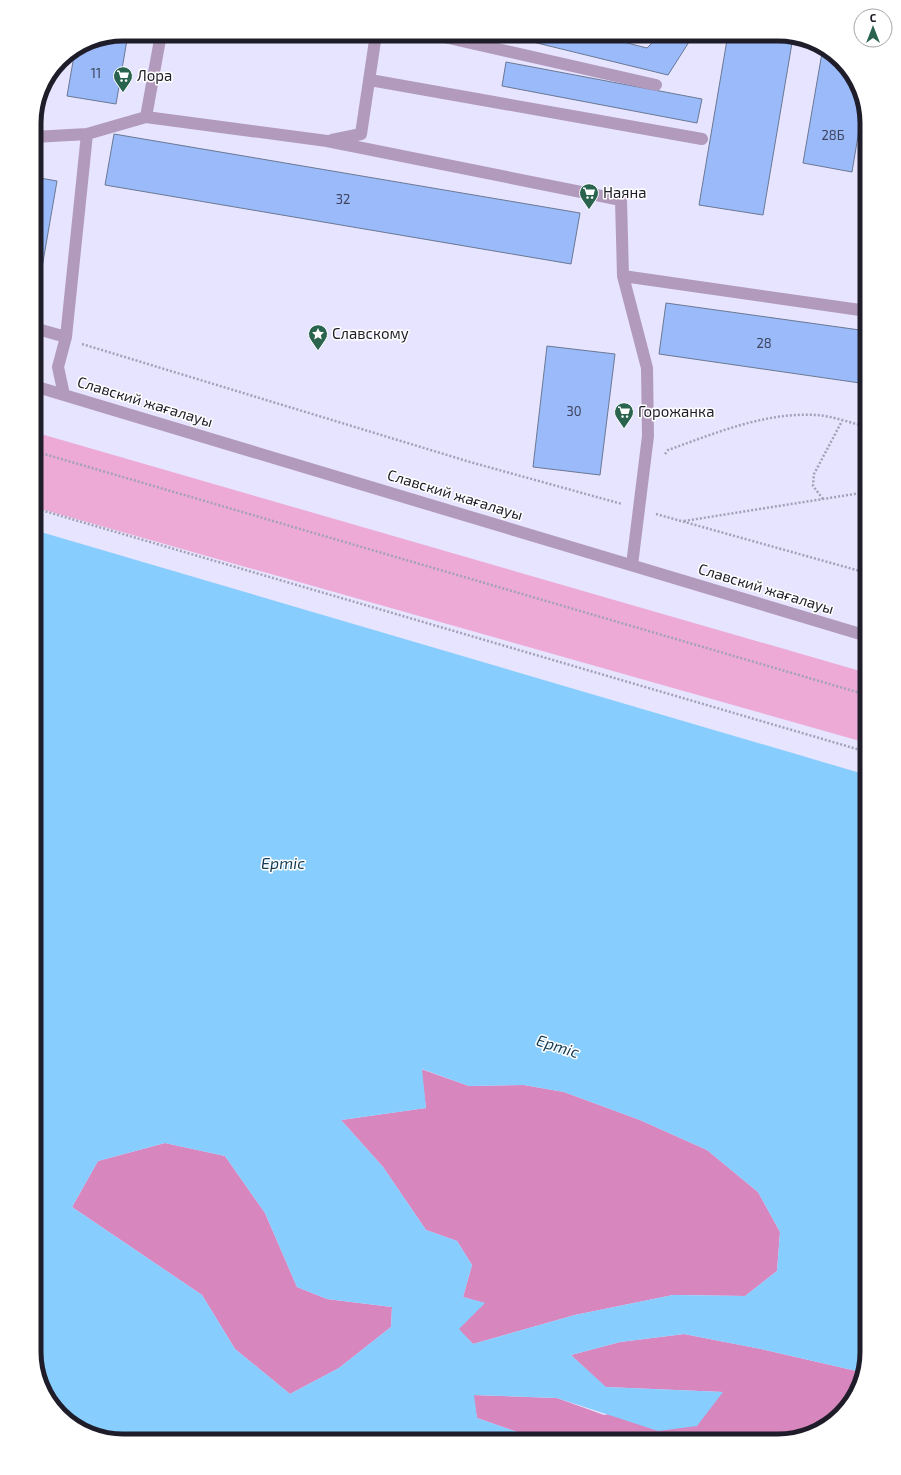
<svg xmlns="http://www.w3.org/2000/svg" width="901" height="1475" font-family="'Exo 2',sans-serif">
  <style>
    .green { fill: #eeaad7 }
    .forest { fill: #d886be }
    .water { fill: #87cdfe; fill-rule: evenodd }
    .building { fill: #9bbafa; stroke: #6a7893 }
    .lines { fill: none; stroke-linecap: round; stroke-linejoin: round }
    .path { stroke: #a3a1b6; stroke-width: 2.5; stroke-dasharray: 2 2; stroke-linecap: butt }
    .minor { stroke: #b29abd; stroke-width: 12 }
    .labels { text-anchor: middle; stroke-width: 3; stroke-linejoin: round; paint-order: stroke }
    .number-label { font-size: 13px; fill: #3e445d }
    .poi-label { font-size: 15px; fill: #1f1d29; stroke: #fff; text-anchor: start }
    .street-label { font-size: 15px; fill: #1f1d29; stroke: #fff }
    .water-label { font-size: 16px; font-style: italic; fill: #133b53; stroke: #fff }
    .rim { fill: none; stroke: #1f1d29; stroke-width: 5 }
  </style>
  <rect width="100%" height="100%" fill="#e6e4ff"/>
  <path class="green" d="M 34,432 L 867,673 L 867,743 L 34,507 Z"/>
  <path class="forest" d="M 421,1069 L 469,1086 L 524,1085 L 564,1092 L 640,1120 L 707,1150 L 758,1192 L 780,1232 L 777,1271 L 745,1296 L 673,1295 L 575,1315 L 473,1344 L 458,1329 L 484,1303 L 463,1297 L 472,1265 L 457,1241 L 426,1230 L 383,1167 L 341,1120 L 426,1108 Z
    M 165,1143 L 225,1156 L 265,1213 L 297,1287 L 327,1299 L 392,1307 L 391,1327 L 339,1368 L 290,1394 L 235,1349 L 202,1295 L 72,1207 L 98,1161 Z
    M 684,1334 L 761,1349 L 861,1372 L 852,1401 L 818,1432 L 778,1441 L 543,1441 L 477,1418 L 473,1395 L 557,1398 L 604,1415 L 723,1392 L 605,1387 L 571,1355 L 620,1342 Z"/>
  <path class="water" d="M 34,530 L 867,775 L 867,1352 L 861,1372 L 761,1349 L 684,1334 L 620,1342 L 571,1355 L 606,1387 L 723,1392 L 697,1426 L 658,1431 L 557,1398 L 474,1395 L 477,1418 L 543,1441 L 117,1441 L 74,1426 L 43,1392 L 34,1352 ZM 422,1069 L 469,1086 L 524,1085 L 564,1092 L 640,1120 L 707,1150 L 758,1192 L 780,1232 L 777,1271 L 745,1296 L 673,1295 L 575,1315 L 473,1344 L 459,1329 L 485,1303 L 463,1297 L 472,1265 L 457,1241 L 426,1230 L 383,1167 L 341,1120 L 426,1108 ZM 165,1143 L 225,1156 L 265,1213 L 297,1287 L 327,1299 L 392,1307 L 391,1327 L 339,1368 L 290,1394 L 235,1349 L 202,1295 L 72,1207 L 98,1161 Z"/>
  <path class="building" d="M 123,34 L 128,34 L 116,104 L 67,96 L 75,50 L 89,41 Z
    M 500,34 L 592,34 L 647,48 L 661,34 L 694,34 L 668,75 Z
    M 728,34 L 784,34 L 793,37 L 763,215 L 699,205 Z
    M 823,47 L 827,49 L 858,83 L 863,106 L 852,172 L 803,163 Z
    M 506,62 L 702,99 L 697,123 L 502,86 Z
    M 114,134 L 580,213 L 571,264 L 105,185 Z
    M 34,177 L 57,181 L 35,308 L 34,308 Z
    M 666,303 L 867,331 L 867,384 L 659,354 Z
    M 547,346 L 615,354 L 600,475 L 533,467 Z"/>
  <g class="lines">
    <path class="path" d="M 82,344 L 470,462 L 622,504
      M 34,451 L 867,695
      M 665,454 L 668,450 C 716,433 765,412 816,415 C 833,416 851,423 867,427
      M 823,499 L 813,486 L 814,474 L 842,421
      M 34,508 L 867,752
      M 656,514 L 867,573
      M 684,521 L 867,492"/>
    <path class="minor" d="M 161,34 L 146,117 L 327,141 L 621,200 L 623,276 L 647,368 L 648,436 L 632,565
      M 431,34 L 656,85
      M 370,80 L 702,139
      M 34,137 L 87,134
      M 332,140 L 361,134 L 376,34
      M 623,276 L 867,311
      M 34,328 L 66,337
      M 34,386 L 867,636
      M 64,395 L 58,367 L 66,337 L 87,134 L 146,117"/>
  </g>
  <defs>
    <g id="supermarket-pin" transform="scale(1)"><path d="M0 17L-7.5 6A9.5 9.5 0 1 1 7.5 6Z" fill="#2a644e" stroke="#fff"/><path d="M-6-5.5h2.5l.6 2H6L4.5 2H-2.5L-4.4-4H-6ZM-1.5 3.2a1.3 1.3 0 1 0 .1 0ZM3 3.2a1.3 1.3 0 1 0 .1 0Z" fill="#fff"/></g>
    <g id="sight-pin" transform="scale(1)"><path d="M0 17L-7.5 6A9.5 9.5 0 1 1 7.5 6Z" fill="#2a644e" stroke="#fff"/><path d="M0-6L1.8-2.2L6-1.7L2.9 1.2L3.7 5.4L0 3.3L-3.7 5.4L-2.9 1.2L-6-1.7L-1.8-2.2Z" fill="#fff"/></g>
  </defs>
  <g fill-rule="evenodd">
    <use href="#supermarket-pin" x="123" y="76"/>
    <use href="#supermarket-pin" x="589" y="193"/>
    <use href="#sight-pin" x="318" y="334"/>
    <use href="#supermarket-pin" x="624" y="412"/>
  </g>
  <g class="labels">
    <g class="number-label">
      <text x="96" y="78">11</text>
      <text x="833" y="140">28Б</text>
      <text x="343" y="204">32</text>
      <text x="764" y="348">28</text>
      <text x="574" y="416">30</text>
    </g>
    <g class="poi-label">
      <text x="137" y="81">Лора</text>
      <text x="603" y="198">Наяна</text>
      <text x="332" y="339">Славскому</text>
      <text x="638" y="417">Горожанка</text>
    </g>
    <g class="street-label">
      <text transform="translate(145 402) rotate(17)" y="5">Славский жағалауы</text>
      <text transform="translate(455 495) rotate(17)" y="5">Славский жағалауы</text>
      <text transform="translate(766 589) rotate(17)" y="5">Славский жағалауы</text>
    </g>
    <g class="water-label">
      <text x="283" y="869">Ертіс</text>
      <text transform="translate(558 1046) rotate(18)" y="6">Ертіс</text>
    </g>
  </g>
  <path d="M0 0H901V1475H0ZM123 41H778A82 82 0 0 1 860 123V1352A82 82 0 0 1 778 1434H123A82 82 0 0 1 41 1352V123A82 82 0 0 1 123 41Z" fill="#fff" fill-rule="evenodd"/>
  <path class="rim" d="M123 41H778A82 82 0 0 1 860 123V1352A82 82 0 0 1 778 1434H123A82 82 0 0 1 41 1352V123A82 82 0 0 1 123 41Z"/>
  <g transform="translate(873 28)"><circle r="19" fill="#ffffff" stroke="#a5a5a9"/>
  <path d="M0-3L7 15L0 10L-7 15Z" fill="#2a644e"/>
  <text y="-6" font-size="11" font-weight="bold" text-anchor="middle" fill="#1f1d29">С</text>
  </g>
</svg>
